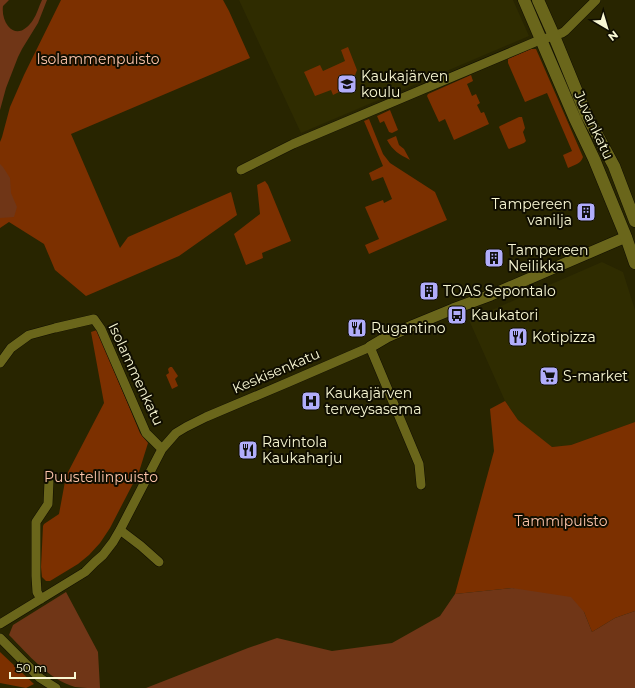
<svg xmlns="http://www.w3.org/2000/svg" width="635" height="688" font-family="Montserrat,sans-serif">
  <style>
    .built { fill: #2f2c00 }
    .green { fill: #7c3000 }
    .forest { fill: #703617 }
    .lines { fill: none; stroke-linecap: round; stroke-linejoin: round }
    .minor-casing { stroke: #100e00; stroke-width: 10 }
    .tertiary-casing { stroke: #100e00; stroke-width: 12 }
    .secondary-casing { stroke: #100e00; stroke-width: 13 }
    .minor { stroke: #6a661b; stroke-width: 9 }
    .tertiary { stroke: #6a661b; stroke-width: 11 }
    .secondary { stroke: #6a661b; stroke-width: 12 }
    .labels { text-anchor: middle; stroke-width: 4; stroke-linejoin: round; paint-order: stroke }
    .park-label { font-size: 14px; fill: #fcc4aa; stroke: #100e00 }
    .poi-label { font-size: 14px; fill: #f9f8d4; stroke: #100e00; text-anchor: start }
    .street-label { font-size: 14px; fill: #f9f8d4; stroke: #100e00 }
  </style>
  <rect width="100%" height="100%" fill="#282500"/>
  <path class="built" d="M 239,0 L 513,0 L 529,36 L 301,133 Z
    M 602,262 L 623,272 L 635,310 L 635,422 L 571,445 L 551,447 L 518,420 L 505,401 L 469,320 Z"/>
  <path class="green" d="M 61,0 L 223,0 L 229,11 L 250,58 L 71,134 L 120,248 L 128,237 L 231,192 L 237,215 L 179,256 L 86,296 L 55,270 L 44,244 L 9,222 L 0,228 L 0,142 L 2,137 L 10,107 L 24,75 Z
    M 348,47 L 357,70 L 351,86 L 333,95 L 331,90 L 315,96 L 304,72 L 320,65 L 323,71 L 345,61 L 341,50 Z
    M 531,49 L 536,49 L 583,157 C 581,164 574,165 568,168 L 563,155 L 572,151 L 547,93 L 525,102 L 508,63 L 508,59 Z
    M 471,75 L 473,81 L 467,84 L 472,96 L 476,94 L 480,103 L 477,105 L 481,113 L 484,112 L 489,124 L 454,140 L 445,119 L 439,122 L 427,96 L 428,94 Z
    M 390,110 L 398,130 L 392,133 L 389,132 L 384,121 L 380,123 L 377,116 Z
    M 519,117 L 522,117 L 525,128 L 523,132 L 526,141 L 524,143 L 509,149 L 508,148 L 499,127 L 500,126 Z
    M 369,119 L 383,154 L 390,163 L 435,192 L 447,220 L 369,254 L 365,245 L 379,239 L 365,207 L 383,200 L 384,203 L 392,199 L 383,177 L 372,181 L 369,173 L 383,166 L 364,121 Z
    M 396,136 L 399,145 L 404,149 L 410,160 C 399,154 393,151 387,140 Z
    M 265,181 L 268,185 L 291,241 L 262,253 L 263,258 L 246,265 L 234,234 L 260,214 L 257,185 Z
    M 97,330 L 140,433 L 148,443 L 143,459 L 139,472 L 110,528 L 100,543 L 89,555 L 78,564 L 50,581 L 46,581 L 42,577 L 41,567 L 43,526 L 44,524 L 59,514 L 66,476 L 104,403 L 91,332 Z
    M 170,367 L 172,367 L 178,376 L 175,379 L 178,386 L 172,389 L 166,375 L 169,373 L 168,369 Z
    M 505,401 L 518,420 L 552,447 L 571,445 L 635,422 L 635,611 L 615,618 L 592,632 L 584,612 L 512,588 L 455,594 L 494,451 L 490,409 Z
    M 0,652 L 34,684 L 26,688 L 0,683 Z"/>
  <path class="forest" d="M 0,0 L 9,0 L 3,6 C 2,13 4,21 8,26 C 17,37 27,29 33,20 C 37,14 39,6 42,0 L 47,0 L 38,23 L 22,49 L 18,57 L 6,88 L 0,110 Z
    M 0,164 L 3,167 L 10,178 L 11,193 L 17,207 L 14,217 L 0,218 Z
    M 512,588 L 571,597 L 584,612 L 592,632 L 615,618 L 635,611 L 635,688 L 146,688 L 248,648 L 277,638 L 332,651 L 392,643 L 440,616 L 455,594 Z
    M 66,592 L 98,652 L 100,688 C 92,688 82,688 75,687 C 48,679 29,655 9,635 L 13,625 Z"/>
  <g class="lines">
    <g class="minor-casing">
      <path id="minor" d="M 241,170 L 293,144 L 535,42 L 562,33 L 565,31 L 596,0
        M 0,363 L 11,348 L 29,335 L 55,328 L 94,319 L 101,329 L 146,433 L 162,449
        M 120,530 L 141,546 L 159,562
        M 41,599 L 37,592 L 36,576 L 36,522 L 48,504 L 49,481
        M 0,624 L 85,572 L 95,562 L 103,555 L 113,542 L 120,530 L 162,449 L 176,433 L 186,427 L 206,417 L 289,382 L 370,347 L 419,464 L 421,485
        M 0,638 L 40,678 L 56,688"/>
    </g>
    <g class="tertiary-casing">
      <path id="tertiary" d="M 370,347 L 387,337 L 414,325 L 453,309 L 491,295 L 626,237"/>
    </g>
    <g class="secondary-casing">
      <path id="secondary" d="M 524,0 L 575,119 L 594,159 L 626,237 L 635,263
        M 538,0 L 554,36 L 586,114 L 614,166 L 635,221"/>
    </g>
    <use href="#minor" class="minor"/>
    <use href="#tertiary" class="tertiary"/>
    <use href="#secondary" class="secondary"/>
  </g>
  <defs>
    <g id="school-square" transform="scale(1)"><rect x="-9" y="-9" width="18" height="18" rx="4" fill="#b1adfa" stroke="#100e00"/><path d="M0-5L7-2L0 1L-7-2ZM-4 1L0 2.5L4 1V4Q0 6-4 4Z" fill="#111"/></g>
    <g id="building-square" transform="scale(1)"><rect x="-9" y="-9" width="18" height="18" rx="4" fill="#b1adfa" stroke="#100e00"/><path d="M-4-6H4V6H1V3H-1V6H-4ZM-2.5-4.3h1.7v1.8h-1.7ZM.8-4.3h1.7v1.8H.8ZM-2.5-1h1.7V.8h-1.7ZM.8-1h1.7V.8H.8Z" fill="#111"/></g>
    <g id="bus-square" transform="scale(1)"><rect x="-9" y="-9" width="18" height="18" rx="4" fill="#b1adfa" stroke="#100e00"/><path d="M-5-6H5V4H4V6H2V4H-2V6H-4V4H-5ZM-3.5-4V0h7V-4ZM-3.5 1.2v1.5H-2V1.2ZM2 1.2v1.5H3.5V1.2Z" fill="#111"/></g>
    <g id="restaurant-square" transform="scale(1)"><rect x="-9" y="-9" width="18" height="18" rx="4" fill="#b1adfa" stroke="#100e00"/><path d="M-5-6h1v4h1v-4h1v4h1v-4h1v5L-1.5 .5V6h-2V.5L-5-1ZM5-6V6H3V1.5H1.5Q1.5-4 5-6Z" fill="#111"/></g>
    <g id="supermarket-square" transform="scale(1)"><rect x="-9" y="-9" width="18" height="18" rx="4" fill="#b1adfa" stroke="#100e00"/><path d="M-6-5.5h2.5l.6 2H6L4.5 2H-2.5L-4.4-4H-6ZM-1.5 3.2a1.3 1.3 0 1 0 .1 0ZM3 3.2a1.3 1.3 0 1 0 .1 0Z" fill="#111"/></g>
    <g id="hospital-square" transform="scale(1)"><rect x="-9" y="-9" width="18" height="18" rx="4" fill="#b1adfa" stroke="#100e00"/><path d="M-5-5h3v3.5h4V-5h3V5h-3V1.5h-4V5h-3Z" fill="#111"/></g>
  </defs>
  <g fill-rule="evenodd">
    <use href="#school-square" x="347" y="84"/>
    <use href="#building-square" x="586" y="212"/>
    <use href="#building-square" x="494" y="258"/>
    <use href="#building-square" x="429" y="291"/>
    <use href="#bus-square" x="457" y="315"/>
    <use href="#restaurant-square" x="357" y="328"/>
    <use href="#restaurant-square" x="518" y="337"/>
    <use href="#supermarket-square" x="549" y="376"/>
    <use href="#hospital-square" x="311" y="401"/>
    <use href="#restaurant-square" x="248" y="450"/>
  </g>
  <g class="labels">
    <g class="park-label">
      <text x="98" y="64">Isolammenpuisto</text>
      <text x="101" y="482">Puustellinpuisto</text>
      <text x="561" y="526">Tammipuisto</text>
    </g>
    <g class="poi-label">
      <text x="361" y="81">Kaukajärven<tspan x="361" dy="16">koulu</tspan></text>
      <text x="572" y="209" text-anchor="end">Tampereen<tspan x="572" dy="16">vanilja</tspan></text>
      <text x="508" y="255">Tampereen<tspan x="508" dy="16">Neilikka</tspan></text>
      <text x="443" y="296">TOAS Sepontalo</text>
      <text x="471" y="320">Kaukatori</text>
      <text x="371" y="333">Rugantino</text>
      <text x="532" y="342">Kotipizza</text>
      <text x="563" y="381">S-market</text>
      <text x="325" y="398">Kaukajärven<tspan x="325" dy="16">terveysasema</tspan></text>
      <text x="262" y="447">Ravintola<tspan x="262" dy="16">Kaukaharju</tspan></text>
    </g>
    <g class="street-label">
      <text transform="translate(594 125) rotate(65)" y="5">Juvankatu</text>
      <text transform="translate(276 371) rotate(-23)" y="5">Keskisenkatu</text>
      <text transform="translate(136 374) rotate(65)" y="5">Isolammenkatu</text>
    </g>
  </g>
  <g transform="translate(607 28) rotate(142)" stroke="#100e00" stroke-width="3" paint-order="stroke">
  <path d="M0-3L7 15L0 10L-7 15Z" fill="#f9f8d4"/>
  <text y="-6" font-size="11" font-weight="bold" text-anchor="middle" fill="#f9f8d4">N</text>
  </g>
  <path d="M10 672v6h65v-6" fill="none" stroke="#f9f8d4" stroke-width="2"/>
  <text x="16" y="672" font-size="12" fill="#f9f8d4" stroke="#100e00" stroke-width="3" paint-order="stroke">50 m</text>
</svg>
